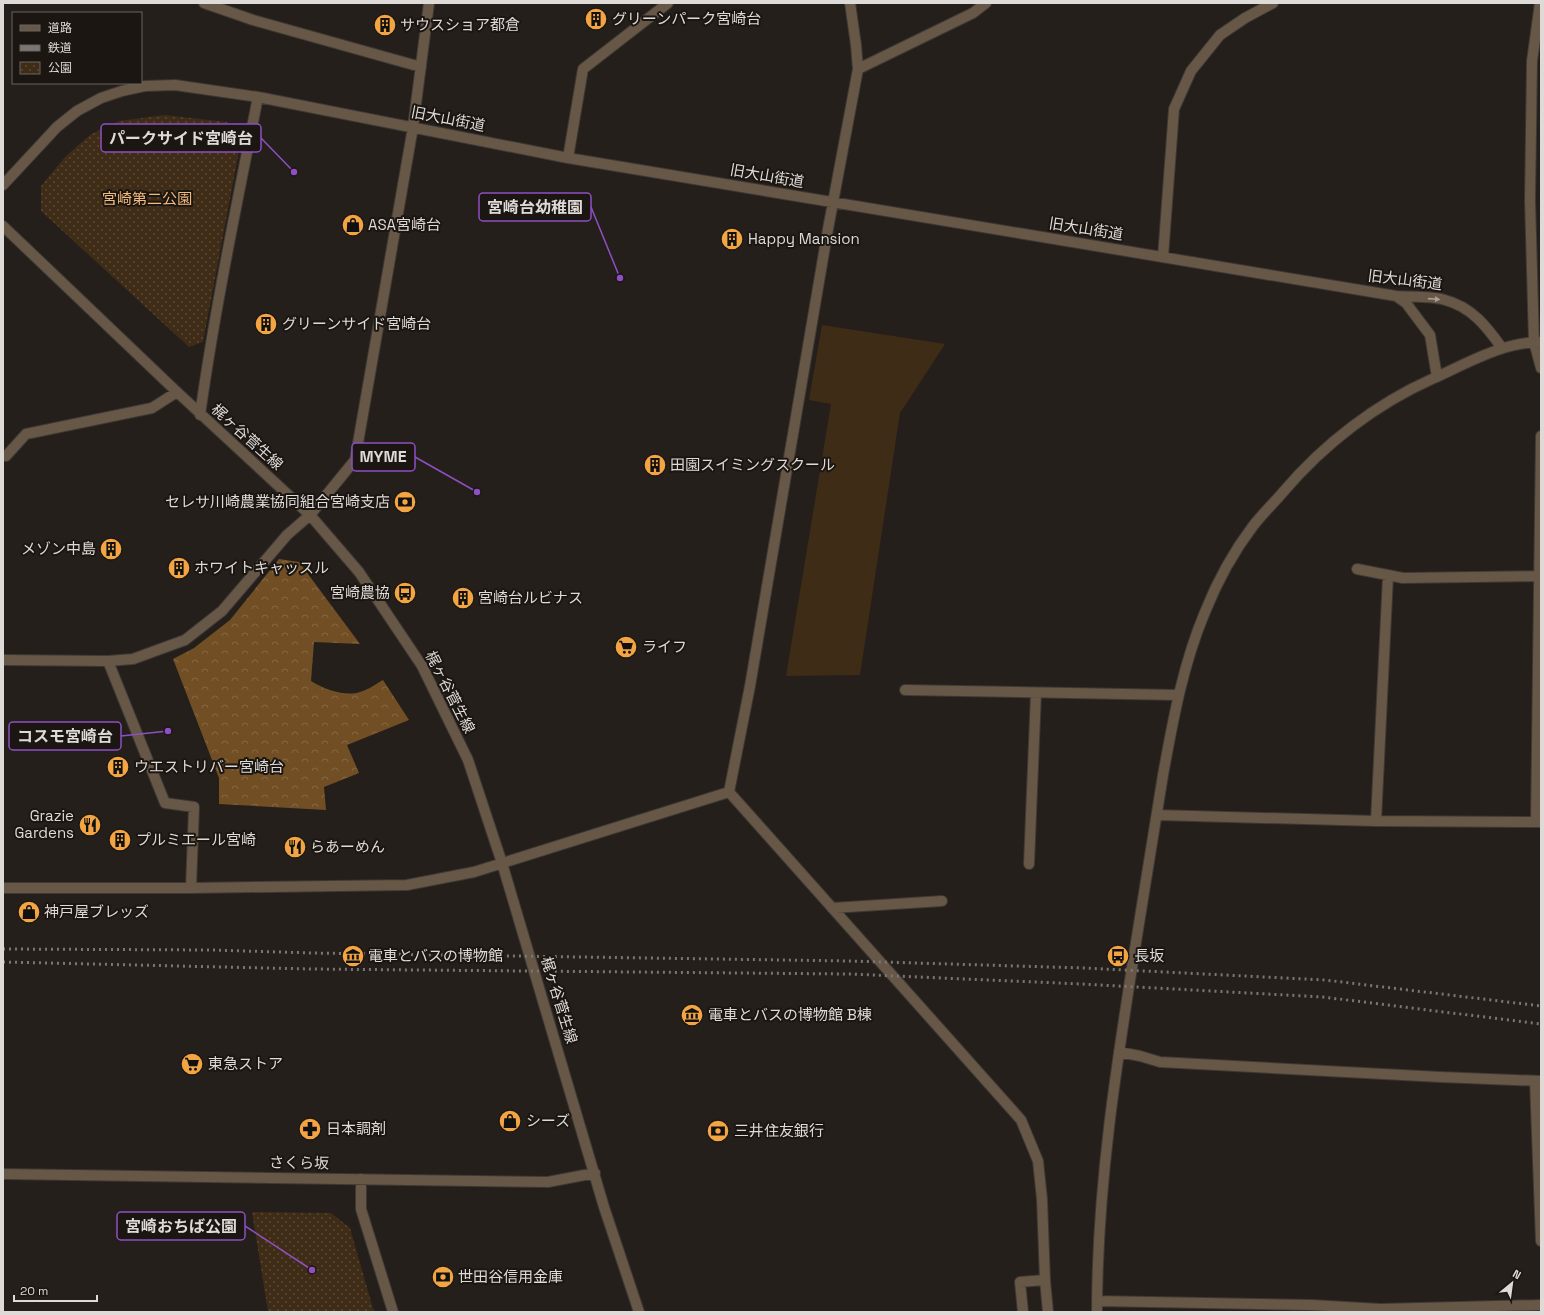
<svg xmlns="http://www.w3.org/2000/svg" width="1544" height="1315" font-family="'Space Grotesk','Noto Sans JP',sans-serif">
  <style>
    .green { fill: #3f2c16 }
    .forest { fill: url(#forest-crowns) }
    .park { fill: url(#park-dots) }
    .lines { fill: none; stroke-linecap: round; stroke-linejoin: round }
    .minor-casing { stroke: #3e3935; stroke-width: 12 }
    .minor { stroke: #675746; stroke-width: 10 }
    .rail { stroke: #7b7673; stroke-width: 3; stroke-dasharray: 2 4; stroke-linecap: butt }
    .oneway { fill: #a89f96 }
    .labels { text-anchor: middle; stroke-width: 4; stroke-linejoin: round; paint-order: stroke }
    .poi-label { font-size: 15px; fill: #dedad7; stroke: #1b1612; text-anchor: start }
    .street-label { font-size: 15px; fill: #dedad7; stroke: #1b1612 }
    .park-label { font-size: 15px; fill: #f4ba7a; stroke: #1b1612 }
    .leader { fill: none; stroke: #8f4fc4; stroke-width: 1.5 }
    .callout-dot { fill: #8f4fc4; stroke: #1b1612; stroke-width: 1.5 }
    .callout { fill: #1b1612; stroke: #8f4fc4; stroke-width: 1.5 }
    .callout-label { font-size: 16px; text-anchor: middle; font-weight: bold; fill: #dedad7 }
  </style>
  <defs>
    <pattern id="forest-crowns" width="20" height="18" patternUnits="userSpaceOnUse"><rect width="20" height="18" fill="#724e24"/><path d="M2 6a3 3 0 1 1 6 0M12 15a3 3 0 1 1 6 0" fill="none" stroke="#866743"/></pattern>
    <pattern id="park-dots" width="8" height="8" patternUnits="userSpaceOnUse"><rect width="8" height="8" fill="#3f2c16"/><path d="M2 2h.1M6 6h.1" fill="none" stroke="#5a4a37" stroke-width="1.8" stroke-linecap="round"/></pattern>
  </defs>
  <rect width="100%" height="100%" fill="#241f1b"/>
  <path class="green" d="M 822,325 L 945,344 L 900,413 L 860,675 L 786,676 L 831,404 L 809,400 Z"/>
  <path class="forest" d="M 279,559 L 299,562 L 360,644 L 314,642 L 311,681 C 323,689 346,697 360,692 C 368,690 376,684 383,680 L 409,720 L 347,745 L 359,773 L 324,787 L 326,810 L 219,804 L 219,778 L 173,659 L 194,648 L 230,620 Z"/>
  <path class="park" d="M 164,115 L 227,122 L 242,135 L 203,342 L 189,347 L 41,211 L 41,186 L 65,157 L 91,134 L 119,121 Z
    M 252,1212 L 331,1213 L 350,1228 L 374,1312 L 268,1312 Z"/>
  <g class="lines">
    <g class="minor-casing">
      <path id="minor" d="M 204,3 L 253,20 L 421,67
        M 1540,3 L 1532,61 L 1530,200 L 1534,342 L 1541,368
        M 858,69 L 973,13 L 986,3
        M 568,158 L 583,69 L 668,3
        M 3,185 L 57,127 L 77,111 L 101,98 L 122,91 L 145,86 L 175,85 L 258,97 L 568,158 L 1396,296 C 1410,297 1432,296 1445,300 C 1472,307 1487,327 1502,348
        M 3,226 L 177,392 L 310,515 L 359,572 L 422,666 L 468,760 L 502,863 L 604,1207 L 639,1312
        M 1163,257 L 1174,109 L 1191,71 L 1220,35 L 1245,18 L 1273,3
        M 1396,296 L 1406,303 L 1430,335 L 1437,377
        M 200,415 C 215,308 237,203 258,97
        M 6,456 L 26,434 L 152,408 L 177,392
        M 1357,569 L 1403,578 L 1539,576
        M 3,660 L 108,661 L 133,659 L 185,640 L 222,611 L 287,535 L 310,515 L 355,460 L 413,127 L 429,3
        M 108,661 L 165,803 L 194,807 L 191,888
        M 905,690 L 1178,695
        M 729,792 L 750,686 L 828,229 L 858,69 L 856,45 L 850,3
        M 729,792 L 1021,1120 L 1038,1161 L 1042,1199 L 1045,1280 L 1048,1312
        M 1157,815 L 1376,821 L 1541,822
        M 1376,821 L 1388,576
        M 1536,822 L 1541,436
        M 1029,864 L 1036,693
        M 3,888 L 191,888 L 407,885 L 474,872 L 729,792
        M 832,908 L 942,901
        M 1119,1052 L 1140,1056 L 1160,1062 L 1440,1077 L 1541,1081
        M 1535,1081 L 1541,1241
        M 3,1174 L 548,1182 L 595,1173
        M 361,1179 L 361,1209 L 393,1312
        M 1097,1301 L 1312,1305 L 1380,1309 L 1541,1305
        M 1023,1312 L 1020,1282 L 1045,1280
        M 1097,1312 C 1097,1185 1117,1061 1137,936 C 1146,882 1154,829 1163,775 C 1173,720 1183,664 1205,612 C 1217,582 1234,551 1253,526 C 1263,513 1274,503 1284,491 C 1324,444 1376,404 1432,379 C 1466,364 1502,342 1541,342"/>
    </g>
    <use href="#minor" class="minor"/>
    <path class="rail" d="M 3,949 L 211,950 L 312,953 L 849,961 L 1084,968 L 1325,980 L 1541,1006
      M 3,962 L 310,969 L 849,974 L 1081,984 L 1323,997 L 1541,1024"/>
  </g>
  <defs><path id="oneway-solid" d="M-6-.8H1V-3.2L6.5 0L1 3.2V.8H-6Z"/></defs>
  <use class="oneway" href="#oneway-solid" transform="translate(1434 299) rotate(4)"/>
  <defs>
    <g id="building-disc" transform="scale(1.15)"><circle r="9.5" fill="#f3a443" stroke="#1b1612"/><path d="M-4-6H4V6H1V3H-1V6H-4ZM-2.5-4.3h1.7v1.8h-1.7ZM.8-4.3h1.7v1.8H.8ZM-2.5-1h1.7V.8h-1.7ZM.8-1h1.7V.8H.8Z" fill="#111"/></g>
    <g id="shop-disc" transform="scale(1.15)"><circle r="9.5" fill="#f3a443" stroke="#1b1612"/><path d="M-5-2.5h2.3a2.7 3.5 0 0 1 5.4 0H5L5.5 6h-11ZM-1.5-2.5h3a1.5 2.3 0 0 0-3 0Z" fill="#111"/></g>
    <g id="bank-disc" transform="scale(1.15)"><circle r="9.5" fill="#f3a443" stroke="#1b1612"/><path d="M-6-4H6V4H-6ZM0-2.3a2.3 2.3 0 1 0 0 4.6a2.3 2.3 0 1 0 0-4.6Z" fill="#111"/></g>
    <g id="bus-disc" transform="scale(1.15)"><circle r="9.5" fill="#f3a443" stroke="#1b1612"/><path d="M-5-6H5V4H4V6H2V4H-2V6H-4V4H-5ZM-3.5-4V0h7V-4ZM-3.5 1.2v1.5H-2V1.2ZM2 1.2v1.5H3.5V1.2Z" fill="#111"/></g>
    <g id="supermarket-disc" transform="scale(1.15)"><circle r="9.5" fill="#f3a443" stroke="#1b1612"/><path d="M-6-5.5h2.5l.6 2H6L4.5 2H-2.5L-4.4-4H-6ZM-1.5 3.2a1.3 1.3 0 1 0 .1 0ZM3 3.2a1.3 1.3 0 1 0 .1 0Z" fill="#111"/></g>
    <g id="restaurant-disc" transform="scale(1.15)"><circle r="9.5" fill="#f3a443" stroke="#1b1612"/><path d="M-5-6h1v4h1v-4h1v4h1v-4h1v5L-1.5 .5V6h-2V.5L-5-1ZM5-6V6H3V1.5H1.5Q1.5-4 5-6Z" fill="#111"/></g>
    <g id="museum-disc" transform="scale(1.15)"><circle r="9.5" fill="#f3a443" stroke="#1b1612"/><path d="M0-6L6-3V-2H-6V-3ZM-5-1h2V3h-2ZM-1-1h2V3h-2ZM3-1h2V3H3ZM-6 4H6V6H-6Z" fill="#111"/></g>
    <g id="pharmacy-disc" transform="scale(1.15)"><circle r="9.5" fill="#f3a443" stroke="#1b1612"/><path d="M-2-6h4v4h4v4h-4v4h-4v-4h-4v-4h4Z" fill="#111"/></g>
  </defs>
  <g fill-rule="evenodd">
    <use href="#building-disc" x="596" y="19"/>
    <use href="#building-disc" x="385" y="25"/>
    <use href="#shop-disc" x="353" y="225"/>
    <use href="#building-disc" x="732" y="239"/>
    <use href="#building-disc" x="266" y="324"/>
    <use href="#building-disc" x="655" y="465"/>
    <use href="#bank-disc" x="405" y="502"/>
    <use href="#building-disc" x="111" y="549"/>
    <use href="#building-disc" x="179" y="568"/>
    <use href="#bus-disc" x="405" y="593"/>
    <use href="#building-disc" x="463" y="598"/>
    <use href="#supermarket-disc" x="626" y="647"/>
    <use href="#building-disc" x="118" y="767"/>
    <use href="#restaurant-disc" x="90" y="825"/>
    <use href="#building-disc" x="120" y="840"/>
    <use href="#restaurant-disc" x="295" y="847"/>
    <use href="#shop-disc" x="29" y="912"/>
    <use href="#museum-disc" x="353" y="956"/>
    <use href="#bus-disc" x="1118" y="956"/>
    <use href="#museum-disc" x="692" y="1015"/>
    <use href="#supermarket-disc" x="192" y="1064"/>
    <use href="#shop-disc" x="510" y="1121"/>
    <use href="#pharmacy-disc" x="310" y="1129"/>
    <use href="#bank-disc" x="718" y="1131"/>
    <use href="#bank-disc" x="443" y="1277"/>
  </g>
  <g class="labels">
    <g class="poi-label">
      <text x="612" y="24">グリーンパーク宮崎台</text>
      <text x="400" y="30">サウスショア都倉</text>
      <text x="368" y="230">ASA宮崎台</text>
      <text x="748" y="244">Happy Mansion</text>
      <text x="282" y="329">グリーンサイド宮崎台</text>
      <text x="670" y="470">田園スイミングスクール</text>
      <text x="390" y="507" text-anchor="end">セレサ川崎農業協同組合宮崎支店</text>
      <text x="96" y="554" text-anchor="end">メゾン中島</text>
      <text x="194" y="573">ホワイトキャッスル</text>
      <text x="390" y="598" text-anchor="end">宮崎農協</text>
      <text x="478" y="603">宮崎台ルビナス</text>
      <text x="642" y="652">ライフ</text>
      <text x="134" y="772">ウエストリバー宮崎台</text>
      <text x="74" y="821" text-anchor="end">Grazie<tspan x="74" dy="17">Gardens</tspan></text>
      <text x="136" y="845">プルミエール宮崎</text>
      <text x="310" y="852">らあーめん</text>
      <text x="44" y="917">神戸屋ブレッズ</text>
      <text x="368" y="961">電車とバスの博物館</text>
      <text x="1134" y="961">長坂</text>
      <text x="708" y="1020">電車とバスの博物館 B棟</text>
      <text x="208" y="1069">東急ストア</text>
      <text x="526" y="1126">シーズ</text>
      <text x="326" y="1134">日本調剤</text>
      <text x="734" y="1136">三井住友銀行</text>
      <text x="458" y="1282">世田谷信用金庫</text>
    </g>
    <g class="street-label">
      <text transform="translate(448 119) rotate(11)" y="5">旧大山街道</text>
      <text transform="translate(767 176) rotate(10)" y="5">旧大山街道</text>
      <text transform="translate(1086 229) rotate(9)" y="5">旧大山街道</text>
      <text transform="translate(1405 280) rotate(7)" y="5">旧大山街道</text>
      <text transform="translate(247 437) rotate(42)" y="5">梶ヶ谷菅生線</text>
      <text transform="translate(450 692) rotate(63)" y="5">梶ヶ谷菅生線</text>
      <text transform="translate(559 1000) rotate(73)" y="5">梶ヶ谷菅生線</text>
      <text transform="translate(299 1163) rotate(1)" y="5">さくら坂</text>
    </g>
    <g class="park-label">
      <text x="147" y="204">宮崎第二公園</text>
    </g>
  </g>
  <path class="leader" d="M294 172L261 138M620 278L591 207M477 492L415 457M168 731L121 736M312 1270L245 1226"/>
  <g class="callout-dot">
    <circle cx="294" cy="172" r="4"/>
    <circle cx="620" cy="278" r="4"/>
    <circle cx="477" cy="492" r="4"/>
    <circle cx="168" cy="731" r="4"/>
    <circle cx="312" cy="1270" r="4"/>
  </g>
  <g class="callout">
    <rect x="101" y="124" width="160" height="28" rx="4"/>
    <rect x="479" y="193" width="112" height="28" rx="4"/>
    <rect x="352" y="443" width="63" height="28" rx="4"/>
    <rect x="9" y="722" width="112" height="28" rx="4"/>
    <rect x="117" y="1212" width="128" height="28" rx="4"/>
  </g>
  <g class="callout-label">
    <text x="181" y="144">パークサイド宮崎台</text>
    <text x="535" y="213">宮崎台幼稚園</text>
    <text x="383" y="462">MYME</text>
    <text x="65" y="742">コスモ宮崎台</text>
    <text x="181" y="1232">宮崎おちば公園</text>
  </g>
  <rect width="1544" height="1315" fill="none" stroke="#dedad7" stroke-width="8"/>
  <rect x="12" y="12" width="130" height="72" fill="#1b1612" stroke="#696461"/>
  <rect x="20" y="25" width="20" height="6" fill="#675746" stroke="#696461"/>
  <text x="48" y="32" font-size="12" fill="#dedad7">道路</text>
  <rect x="20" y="45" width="20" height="6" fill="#7b7673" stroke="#696461"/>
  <text x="48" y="52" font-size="12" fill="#dedad7">鉄道</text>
  <rect x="20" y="62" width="20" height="12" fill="url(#park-dots)" stroke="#696461"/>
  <text x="48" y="72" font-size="12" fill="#dedad7">公園</text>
  <g transform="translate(1512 1283) rotate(29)" stroke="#1b1612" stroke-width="3" paint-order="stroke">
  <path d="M0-3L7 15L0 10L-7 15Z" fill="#dedad7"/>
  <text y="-6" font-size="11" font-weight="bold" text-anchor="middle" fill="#dedad7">N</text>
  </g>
  <path d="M14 1295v6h83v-6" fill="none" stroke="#dedad7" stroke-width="2"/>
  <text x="20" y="1295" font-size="12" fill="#dedad7" stroke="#1b1612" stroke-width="3" paint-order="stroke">20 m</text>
</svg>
